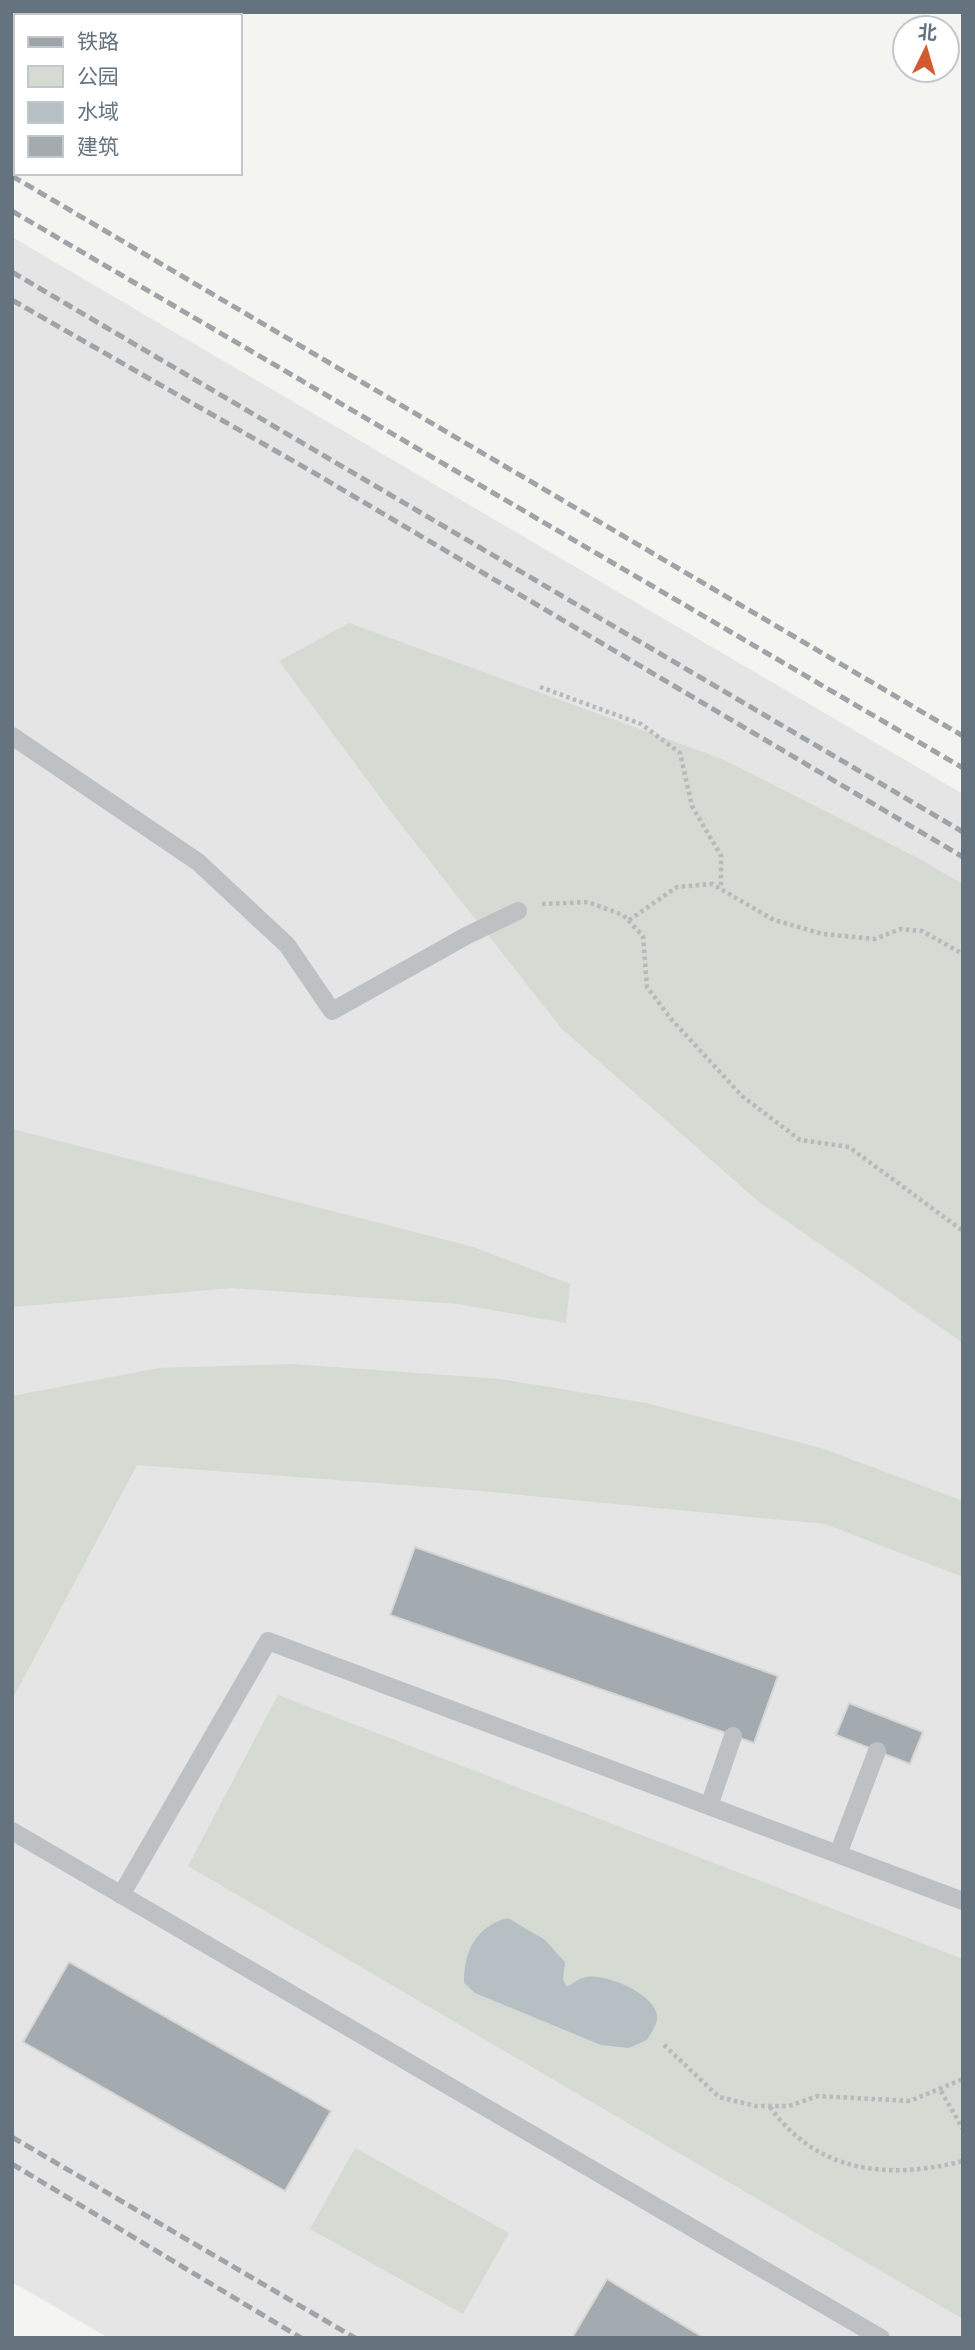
<svg xmlns="http://www.w3.org/2000/svg" width="975" height="2350" font-family="'Fira Sans','Noto Sans SC',sans-serif">
  <style>
    .built { fill: #e4e5e4 }
    .green { fill: #d5dad2 }
    .water { fill: #b6c0c4 }
    .building { fill: #a4abb0; stroke: #d5d5d3; stroke-width: 2 }
    .lines { fill: none; stroke-linecap: round; stroke-linejoin: round }
    .path { stroke: #b7babc; stroke-width: 4.5; stroke-dasharray: 3.5 3.5; stroke-linecap: butt }
    .service { stroke: #bdc1c4; stroke-width: 18 }
    .rail { stroke: #9fa4a9; stroke-width: 5; stroke-dasharray: 10 5; stroke-linecap: butt }
  </style>
  <rect width="100%" height="100%" fill="#f4f4f0"/>
  <path class="built" d="M 12,237 L 963,794 L 963,2338 L 109,2338 L 12,2282 Z"/>
  <path class="green" d="M 349,623 L 722,759 L 916,857 L 963,884 L 963,1343 L 759,1202 L 562,1029 L 391,812 L 279,661 Z
    M 12,1129 L 473,1247 L 570,1284 L 566,1323 L 458,1304 L 232,1288 L 12,1307 Z
    M 293,1364 L 500,1379 L 646,1403 L 821,1448 L 963,1501 L 963,1577 L 825,1524 L 470,1490 L 137,1465 L 12,1700 L 12,1396 L 159,1368 Z
    M 278,1695 L 963,1959 L 963,2319 L 188,1866 Z
    M 355,2148 L 509,2233 L 463,2314 L 310,2229 Z"/>
  <path class="water" d="M 508,1918 L 545,1940 L 565,1962 L 563,1979 L 567,1987 C 573,1983 580,1978 587,1977 C 606,1973 661,1996 657,2020 C 656,2026 650,2034 647,2040 L 629,2048 L 601,2045 L 475,1993 L 464,1983 C 464,1951 476,1926 508,1918 Z"/>
  <path class="building" d="M 415,1547 L 778,1676 L 754,1743 L 390,1615 Z
    M 849,1703 L 923,1732 L 910,1764 L 836,1735 Z
    M 69,1962 L 331,2111 L 285,2191 L 23,2042 Z
    M 607,2279 L 704,2338 L 572,2338 Z"/>
  <g class="lines">
    <path class="path" d="M 540,687 L 641,724 L 680,753 L 692,806 L 721,856 L 721,889
      M 542,904 L 588,902 L 623,915 L 643,936 L 647,987 L 672,1020 L 742,1096 L 800,1140 L 849,1147 L 963,1231
      M 629,920 L 677,887 L 712,884 L 774,920 L 823,934 L 875,939 L 900,929 L 922,931 L 963,954
      M 664,2045 L 719,2097 L 756,2106 L 789,2106 L 818,2096 L 910,2101 L 963,2079
      M 941,2091 L 963,2129
      M 770,2107 C 817,2173 888,2180 963,2161"/>
    <path class="service" d="M 12,736 L 198,862 L 287,945 L 332,1011 L 466,936 L 518,911
      M 709,1806 L 733,1736
      M 12,1831 L 881,2338
      M 838,1854 L 877,1751
      M 121,1895 L 268,1641 L 963,1901"/>
    <path class="rail" d="M 12,176 L 963,736
      M 12,211 L 963,768
      M 12,272 L 963,832
      M 12,300 L 316,474 L 963,857
      M 12,2137 L 355,2338
      M 12,2164 L 301,2338"/>
  </g>
  <rect width="975" height="2350" fill="none" stroke="#65737f" stroke-width="28"/>
  <rect x="14" y="14" width="228" height="161" fill="#ffffff" stroke="#c1c7cc" stroke-width="2"/>
  <rect x="28" y="37" width="35" height="10" fill="#9fa4a9" stroke="#c1c7cc" stroke-width="2"/>
  <text x="77" y="49" font-size="21" fill="#65737f">铁路</text>
  <rect x="28" y="66" width="35" height="21" fill="#d5dad2" stroke="#c1c7cc" stroke-width="2"/>
  <text x="77" y="84" font-size="21" fill="#65737f">公园</text>
  <rect x="28" y="102" width="35" height="21" fill="#b6c0c4" stroke="#c1c7cc" stroke-width="2"/>
  <text x="77" y="119" font-size="21" fill="#65737f">水域</text>
  <rect x="28" y="136" width="35" height="21" fill="#a4abb0" stroke="#c1c7cc" stroke-width="2"/>
  <text x="77" y="154" font-size="21" fill="#65737f">建筑</text>
  <g transform="translate(926 49) rotate(5)"><circle r="33" fill="#ffffff" stroke="#c1c7cc" stroke-width="2"/>
  <path d="M0-5L12 26L0 18L-12 26Z" fill="#d35931"/>
  <text y="-10" font-size="19" font-weight="bold" text-anchor="middle" fill="#65737f">北</text>
  </g>
</svg>
